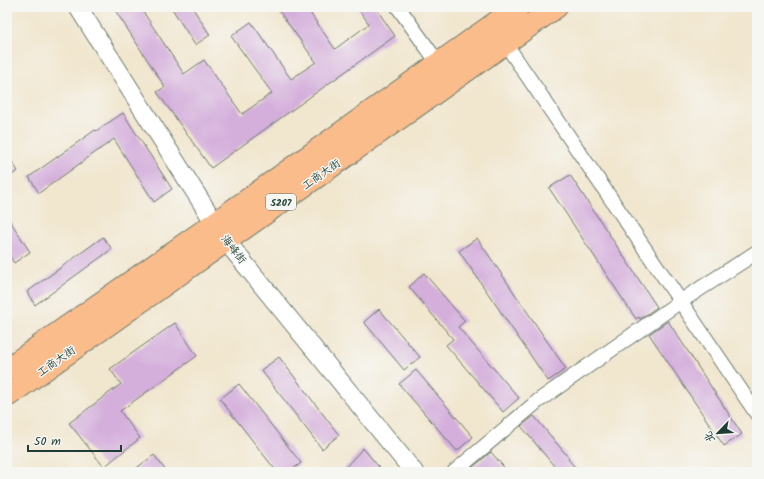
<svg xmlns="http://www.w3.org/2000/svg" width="764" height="479" font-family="Kalam,'LXGW WenKai TC',sans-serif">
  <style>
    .building { fill: #d4afdc }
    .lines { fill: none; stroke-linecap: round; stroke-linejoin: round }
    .minor-casing { stroke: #68786a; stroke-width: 16 }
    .tertiary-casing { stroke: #68786a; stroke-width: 20 }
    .primary-casing { stroke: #68786a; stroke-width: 24 }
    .minor { stroke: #fff; stroke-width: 14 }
    .tertiary { stroke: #fff; stroke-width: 18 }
    .primary { stroke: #fabc8b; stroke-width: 22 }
    .labels { text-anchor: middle; stroke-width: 3; stroke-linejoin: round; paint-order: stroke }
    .shield { fill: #f6f6f2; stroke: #60746d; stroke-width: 1 }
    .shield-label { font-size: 10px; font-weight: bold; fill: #1f3d34 }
    .street-label { font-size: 11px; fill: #1f3d34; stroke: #f6f6f2 }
  </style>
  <rect width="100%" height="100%" fill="#f6f6f2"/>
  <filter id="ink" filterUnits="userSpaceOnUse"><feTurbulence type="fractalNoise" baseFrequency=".025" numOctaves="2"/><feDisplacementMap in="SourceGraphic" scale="8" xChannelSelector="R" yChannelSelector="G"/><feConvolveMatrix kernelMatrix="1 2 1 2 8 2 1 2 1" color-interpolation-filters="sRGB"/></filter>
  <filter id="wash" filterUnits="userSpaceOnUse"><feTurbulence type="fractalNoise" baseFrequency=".012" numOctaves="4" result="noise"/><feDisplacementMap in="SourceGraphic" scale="16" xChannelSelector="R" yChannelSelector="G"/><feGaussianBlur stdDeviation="0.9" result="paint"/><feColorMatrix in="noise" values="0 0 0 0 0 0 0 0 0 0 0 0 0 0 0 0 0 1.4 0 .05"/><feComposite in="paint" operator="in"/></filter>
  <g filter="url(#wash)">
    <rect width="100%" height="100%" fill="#f1e6ce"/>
    <g id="blocks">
      <path class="building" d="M 113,7 L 140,7 L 184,74 L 204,60 L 242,114 L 272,93 L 231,36 L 251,22 L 291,79 L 316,62 L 276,7 L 306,7 L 335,49 L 369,24 L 357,7 L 375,7 L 395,36 L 211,168 L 157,92 L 165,87 Z
        M 171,7 L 192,7 L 210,35 L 195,45 Z
        M 123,113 L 172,189 L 154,202 L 114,139 L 39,193 L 29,177 L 95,130 L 96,131 Z
        M 7,154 L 18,171 L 7,178 Z
        M 570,175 L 657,307 L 640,319 L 639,317 L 636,319 L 549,188 Z
        M 7,216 L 30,252 L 14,263 L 7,252 Z
        M 103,237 L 112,249 L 35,305 L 27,292 Z
        M 477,238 L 566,369 L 548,381 L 459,251 Z
        M 424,273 L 465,321 L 458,327 L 519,398 L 503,412 L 446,345 L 453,339 L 409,287 Z
        M 379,309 L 420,357 L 404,370 L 364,322 Z
        M 668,321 L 742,434 L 724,446 L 649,334 Z
        M 175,323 L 197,356 L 120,411 L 140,438 L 104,467 L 69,423 L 121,384 L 110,369 Z
        M 279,357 L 339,435 L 322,449 L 261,370 Z
        M 416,370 L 473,437 L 457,451 L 399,384 Z
        M 239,384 L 301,463 L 289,472 L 277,472 L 220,399 Z
        M 534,416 L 569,458 L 568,459 L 579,472 L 559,472 L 521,426 Z
        M 363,448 L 383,472 L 341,472 Z
        M 491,452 L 508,472 L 467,472 Z
        M 154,455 L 167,472 L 131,472 Z"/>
    </g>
  </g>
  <g filter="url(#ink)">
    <use href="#blocks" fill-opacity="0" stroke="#68786a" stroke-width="1"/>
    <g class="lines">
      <g class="minor-casing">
        <path id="minor" d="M 398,7 L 438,63
          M 501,37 L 757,414
          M 454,472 L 538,401 L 681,301 L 757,252"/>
      </g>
      <g class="tertiary-casing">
        <path id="tertiary" d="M 78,7 L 226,241 L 414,472"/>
      </g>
      <g class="primary-casing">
        <path id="primary" d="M 7,369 L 215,223 L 518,7
          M 7,396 L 556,7"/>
      </g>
      <use href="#minor" class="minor"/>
      <use href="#tertiary" class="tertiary"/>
      <use href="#primary" class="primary"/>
    </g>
  </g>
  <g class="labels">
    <rect class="shield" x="266" y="194" width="30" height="16" rx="3"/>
    <g class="shield-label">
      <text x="281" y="206">S207</text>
    </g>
    <g class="street-label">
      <text transform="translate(321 174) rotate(-35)" y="4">工商大街</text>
      <text transform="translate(234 249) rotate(52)" y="4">海峰街</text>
      <text transform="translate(56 361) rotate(-35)" y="4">工商大街</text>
    </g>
  </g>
  <rect width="764" height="479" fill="none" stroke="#f6f6f2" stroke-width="24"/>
  <g transform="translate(718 433) rotate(245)" stroke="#f6f6f2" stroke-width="3" paint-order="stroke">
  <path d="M0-3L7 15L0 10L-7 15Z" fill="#1f3d34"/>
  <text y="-6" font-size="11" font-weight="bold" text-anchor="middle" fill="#1f3d34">北</text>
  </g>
  <path d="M28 445v6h93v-6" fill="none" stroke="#1f3d34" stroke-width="2"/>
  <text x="34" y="445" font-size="12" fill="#1f3d34" stroke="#f6f6f2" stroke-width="3" paint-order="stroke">50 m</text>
</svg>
